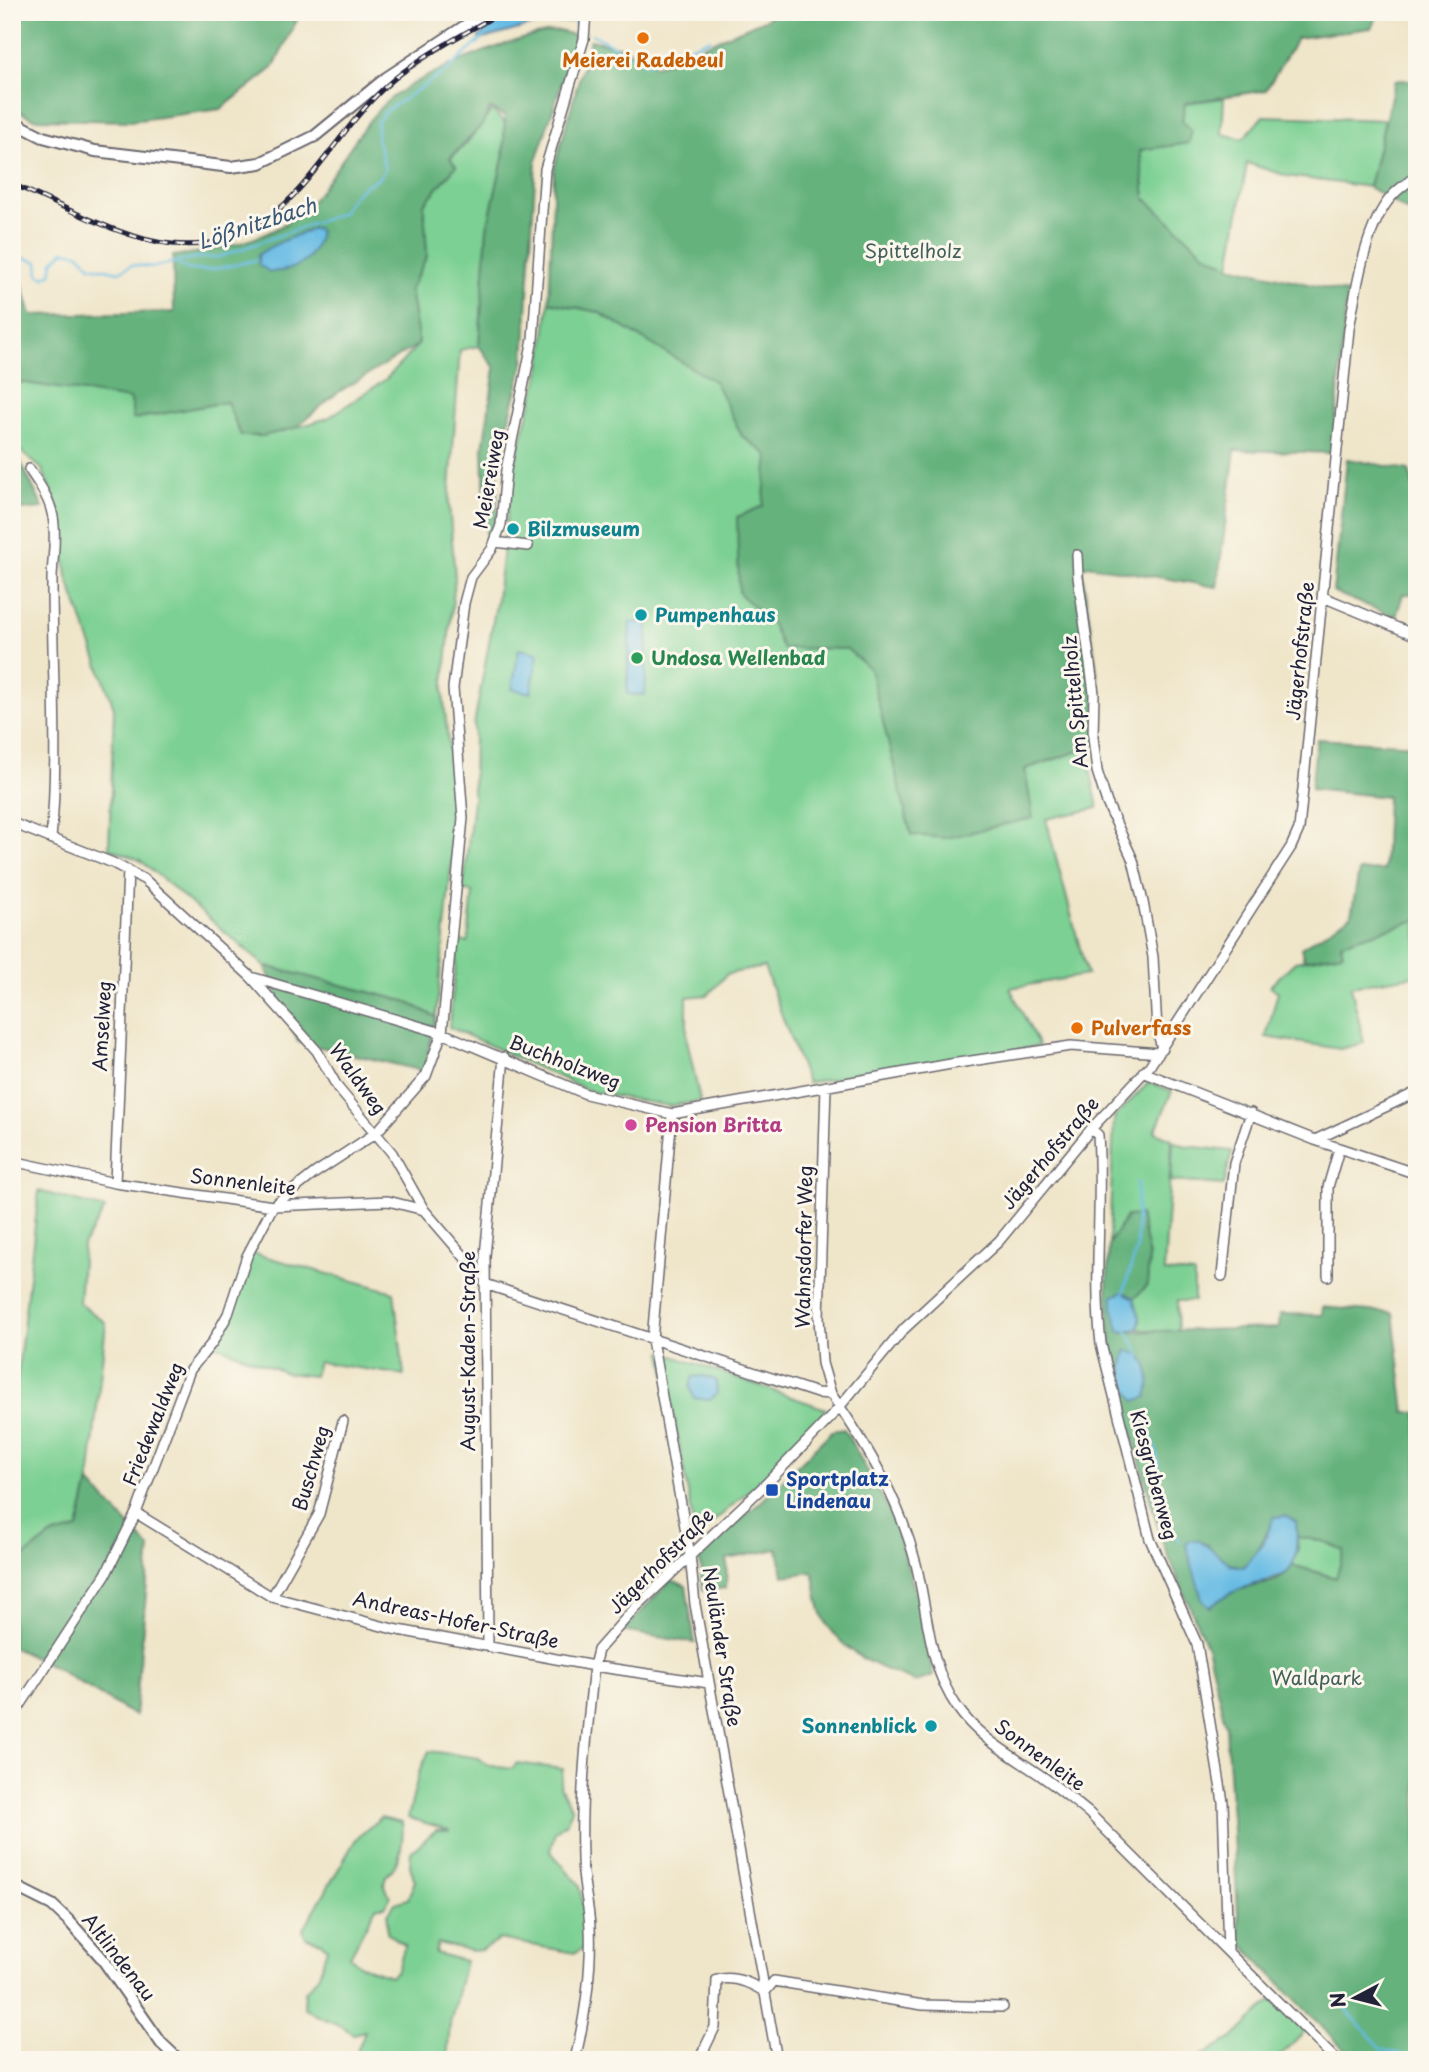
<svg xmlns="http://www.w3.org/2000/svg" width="1429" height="2072" font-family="'Playpen Sans',sans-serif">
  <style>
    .green { fill: #7cd093; stroke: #4f7967; stroke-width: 2; fill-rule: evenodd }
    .forest { fill: #65b27d; stroke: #446a5c; stroke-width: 2; fill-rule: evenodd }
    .water { fill: #67bce4; stroke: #446f90; stroke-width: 2 }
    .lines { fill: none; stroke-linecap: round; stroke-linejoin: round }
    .stream { stroke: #67bce4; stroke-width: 2.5 }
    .minor-casing { stroke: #6a666d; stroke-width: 12 }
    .tertiary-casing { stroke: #6a666d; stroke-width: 14 }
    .minor { stroke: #fff; stroke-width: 9 }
    .tertiary { stroke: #fff; stroke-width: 10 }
    .rail-casing { stroke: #22223b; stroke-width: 5 }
    .rail { stroke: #fbf7ec; stroke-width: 2.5; stroke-dasharray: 8; stroke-linecap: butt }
    .food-dot { fill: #e8710a; stroke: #fbf7ec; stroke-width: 2.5 }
    .culture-dot { fill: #0f9aa8; stroke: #fbf7ec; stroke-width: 2.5 }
    .leisure-dot { fill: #2e9e5b; stroke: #fbf7ec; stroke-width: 2.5 }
    .hotel-dot { fill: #d1479c; stroke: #fbf7ec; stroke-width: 2.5 }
    .transit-dot { fill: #1a4fb4; stroke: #fbf7ec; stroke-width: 2.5 }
    .labels { text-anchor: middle; stroke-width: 6; stroke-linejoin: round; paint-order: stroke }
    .food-label { font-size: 19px; font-weight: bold; fill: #c56008; stroke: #fbf7ec }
    .park-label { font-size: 19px; fill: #425f5a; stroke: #fbf7ec }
    .street-label { font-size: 19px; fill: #22223b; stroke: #fbf7ec }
    .culture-label { font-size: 19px; font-weight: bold; fill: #0d838f; stroke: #fbf7ec; text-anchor: start }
    .leisure-label { font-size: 19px; font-weight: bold; fill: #27864d; stroke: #fbf7ec; text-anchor: start }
    .hotel-label { font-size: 19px; font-weight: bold; fill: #b23c85; stroke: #fbf7ec; text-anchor: start }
    .transit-label { font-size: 19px; font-weight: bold; fill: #164399; stroke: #fbf7ec; text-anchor: start }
    .water-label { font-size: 21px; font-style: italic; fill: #3a5876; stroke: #fbf7ec }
  </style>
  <rect width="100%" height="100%" fill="#fbf7ec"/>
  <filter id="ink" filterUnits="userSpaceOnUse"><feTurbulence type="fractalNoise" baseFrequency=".0143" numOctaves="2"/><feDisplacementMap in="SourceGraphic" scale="14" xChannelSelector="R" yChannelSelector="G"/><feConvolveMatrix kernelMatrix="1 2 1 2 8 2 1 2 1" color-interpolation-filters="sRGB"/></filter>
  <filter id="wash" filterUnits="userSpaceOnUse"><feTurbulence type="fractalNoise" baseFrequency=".00686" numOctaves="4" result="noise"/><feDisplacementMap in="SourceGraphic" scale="28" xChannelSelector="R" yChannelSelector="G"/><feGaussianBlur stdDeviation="1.57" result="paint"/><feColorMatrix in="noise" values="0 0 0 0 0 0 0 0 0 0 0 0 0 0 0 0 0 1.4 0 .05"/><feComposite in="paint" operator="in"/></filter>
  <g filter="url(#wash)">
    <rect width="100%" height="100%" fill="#efe5c9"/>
    <path class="green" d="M 1224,98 L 1222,134 L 1243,139 L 1263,116 L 1385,120 L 1369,187 L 1287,176 L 1247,163 L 1230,266 L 1204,253 L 1145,198 L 1140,150 L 1189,143 L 1182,121 L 1184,103 Z
      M 492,110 L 505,123 L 503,159 L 487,229 L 479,346 L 460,350 L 449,503 L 455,578 L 443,692 L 456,819 L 436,1017 L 405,1001 L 265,966 L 140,860 L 109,848 L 114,708 L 67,577 L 59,510 L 42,469 L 12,444 L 12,381 L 131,399 L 133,419 L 227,401 L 295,428 L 328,418 L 386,379 L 419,344 L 410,290 L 427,256 L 424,204 L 456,166 L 450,159 L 466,144 Z
      M 549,302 L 598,312 L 716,382 L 742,436 L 768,455 L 1025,769 L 1086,749 L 1098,808 L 1046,819 L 1087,975 L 1010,988 L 1039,1046 L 807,1083 L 764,967 L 727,974 L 708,995 L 687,997 L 687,1040 L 700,1101 L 669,1106 L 592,1092 L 449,1027 L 458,941 L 468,942 L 473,892 L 463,891 L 473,800 L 474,725 L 497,599 L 512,474 L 541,368 ZM 630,622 L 648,623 L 644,695 L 627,694 Z
      M 1417,920 L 1417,975 L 1351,986 L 1364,1043 L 1340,1049 L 1266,1037 L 1278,992 L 1270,986 L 1295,962 L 1342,953 L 1341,943 Z
      M 1149,1082 L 1172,1091 L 1155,1132 L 1172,1139 L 1164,1272 L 1194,1274 L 1194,1301 L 1177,1301 L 1178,1333 L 1138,1329 L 1140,1319 L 1134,1298 L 1147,1286 L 1149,1257 L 1126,1216 L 1109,1244 L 1114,1118 Z
      M 1173,1141 L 1186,1146 L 1232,1151 L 1224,1185 L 1171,1181 Z
      M 39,1191 L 105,1209 L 83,1245 L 79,1303 L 106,1323 L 89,1482 L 78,1529 L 51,1536 L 12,1566 L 12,1423 Z
      M 252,1253 L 394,1292 L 404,1375 L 318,1362 L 314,1376 L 286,1373 L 216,1345 Z
      M 662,1352 L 826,1409 C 792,1458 740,1498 696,1537 Z
      M 1297,1537 L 1322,1541 L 1344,1550 L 1337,1578 L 1292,1565 L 1298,1549 Z
      M 429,1751 L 479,1758 L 487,1765 L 512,1769 L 517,1763 L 563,1769 L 560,1786 L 572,1809 L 567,1822 L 555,1832 L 550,1851 L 579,1884 L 584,1910 L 585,1948 L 575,1953 L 499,1939 C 478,1959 464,1949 438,1943 L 435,1953 L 465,1961 L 450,2024 L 447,2060 L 354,2060 L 365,2031 L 353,2034 C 335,2019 322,2022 304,2007 L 305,1992 L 319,1975 L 327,1948 L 321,1942 L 306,1938 L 303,1930 L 356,1839 L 381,1817 L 402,1822 C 404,1840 401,1864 386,1876 L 384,1884 L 390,1897 L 385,1907 L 376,1907 L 350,1956 L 359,1965 L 390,1976 L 397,1970 L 405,1946 L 387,1933 L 388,1914 L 395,1903 L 408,1899 L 415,1881 L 410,1866 L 411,1852 L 436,1830 L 450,1830 L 408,1818 L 419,1772 Z
      M 1272,2000 L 1305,2032 L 1276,2060 L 1193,2060 L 1233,2038 Z"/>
    <path class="forest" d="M 12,12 L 301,12 L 273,68 L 221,109 L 131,121 L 35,119 L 12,108 Z
      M 767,12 L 1380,12 L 1371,28 L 1297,38 L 1266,90 L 1185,103 L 1182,121 L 1192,130 L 1189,143 L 1140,150 L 1145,198 L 1204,253 L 1230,266 L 1347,293 L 1333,453 L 1235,450 L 1217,587 L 1087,565 L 1082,569 L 1101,700 L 1099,744 L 1025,769 L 1033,818 L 946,838 L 911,835 L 870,669 L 847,649 L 782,648 L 772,624 L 739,593 L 737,517 L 763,506 L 768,455 L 742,436 L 715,382 L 598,312 L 549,302 L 554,169 L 590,40 L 622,47 L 656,66 L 769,18 Z
      M 559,31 L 577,36 L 536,161 L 524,362 L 498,462 L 497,530 L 494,535 L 486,534 L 483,448 L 495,368 L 479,346 L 487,229 L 504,154 L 505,116 L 490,108 L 482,125 L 450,158 L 456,166 L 424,204 L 427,256 L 410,290 L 419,344 L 337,393 L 295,428 L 263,436 L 241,436 L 227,402 L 133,419 L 131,399 L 12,381 L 12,246 L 31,315 L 174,312 L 173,256 C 219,250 277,240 310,203 C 336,174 353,137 380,108 C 409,77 516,35 559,31 Z
      M 1395,80 L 1417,81 L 1417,217 L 1369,187 Z
      M 12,444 L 43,508 L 12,511 Z
      M 1347,459 L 1409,470 L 1417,500 L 1417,594 L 1403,594 L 1396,617 L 1333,592 Z
      M 1317,739 L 1417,745 L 1417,920 L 1341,943 L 1343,953 L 1304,960 L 1301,948 L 1351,916 L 1359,871 L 1384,870 L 1387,797 L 1311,789 Z
      M 265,966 L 405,1001 L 436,1017 L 424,1071 L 298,1042 Z
      M 1140,1215 L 1149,1257 L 1147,1286 L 1134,1298 L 1123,1292 L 1121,1332 L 1279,1328 L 1280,1314 L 1322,1315 L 1323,1307 L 1393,1313 L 1405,1412 L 1417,1412 L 1417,2060 L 1354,2060 L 1240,1942 L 1226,1727 L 1207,1647 L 1162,1541 L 1126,1412 L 1110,1336 L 1107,1288 L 1109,1244 L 1127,1216 ZM 1296,1522 L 1297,1537 L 1322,1541 L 1344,1550 L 1336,1578 L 1292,1565 C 1284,1586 1251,1584 1233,1592 C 1225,1595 1217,1602 1210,1607 L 1207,1544 C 1215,1557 1229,1565 1244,1567 L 1254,1557 L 1268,1531 Z
      M 844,1429 L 893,1517 L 917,1598 L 933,1676 L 916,1682 C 883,1669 847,1657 827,1624 C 818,1611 817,1587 813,1572 L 783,1576 L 778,1549 L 727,1559 L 726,1588 L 703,1590 L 699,1556 L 763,1500 L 832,1431 Z
      M 89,1482 L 150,1548 L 135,1716 L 50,1665 L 12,1647 L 12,1566 L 51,1536 L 78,1529 Z
      M 671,1580 L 686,1586 L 695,1643 L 622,1631 Z"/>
    <path class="water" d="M 508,12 L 576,12 L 576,15 L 570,22 L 540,23 L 480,40 L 479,37 Z
      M 313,228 L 320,231 C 315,259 298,271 270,272 L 259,265 L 258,255 C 274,242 295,237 313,228 Z
      M 630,622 L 648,622 L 645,695 L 627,694 Z
      M 519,649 L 538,653 L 531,693 L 512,689 Z
      M 1123,1292 L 1134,1298 L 1140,1319 L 1138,1329 L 1120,1332 L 1113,1310 L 1113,1296 Z
      M 1127,1350 L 1141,1355 C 1150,1369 1152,1381 1147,1397 L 1135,1401 C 1123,1384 1119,1370 1127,1350 Z
      M 704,1376 L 716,1380 L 717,1394 L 710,1400 L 694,1398 L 690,1386 L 693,1377 Z
      M 1286,1516 L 1296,1522 C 1301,1589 1279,1571 1233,1592 C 1225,1595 1217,1602 1210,1607 L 1202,1599 L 1186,1545 L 1190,1540 L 1199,1540 L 1232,1565 L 1244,1567 L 1263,1544 L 1274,1517 Z"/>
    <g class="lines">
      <path class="stream" d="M 567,12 L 577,27
        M 592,34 L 646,64 L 710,39
        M 12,248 L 13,254 L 38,262 L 39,275 L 44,277 L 51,274 L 53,262 L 64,251 L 78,253 L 91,266 L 119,272 L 132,265 L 153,267 L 194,258 L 219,257 L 342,213 C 347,205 352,196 359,190 C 370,181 379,182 385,169 L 377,137 L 377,122 L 387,110 L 445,72 L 483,38
        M 179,264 C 192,279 239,263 256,260
        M 1123,1294 L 1137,1247 L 1137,1182
        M 1126,1329 L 1141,1356
        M 1140,1414 C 1145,1425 1153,1437 1156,1450 C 1163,1476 1159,1523 1180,1541
        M 1342,2005 L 1382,2049 L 1417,2059"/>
    </g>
  </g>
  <g filter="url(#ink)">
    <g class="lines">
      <g class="minor-casing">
        <path id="minor" d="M 29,469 C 39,484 50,499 53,517 C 57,539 52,559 52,581 C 52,667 59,753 51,839
          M 495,542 L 528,546
          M 1077,555 L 1078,577 L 1094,693 L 1093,737 L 1097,771 L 1107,803 L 1133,860 L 1143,902 L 1153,957 L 1157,1030 L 1162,1048
          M 1323,597 L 1417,636
          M 12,823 L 113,863 L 145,880 L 251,977 L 442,1033 L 586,1094 L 672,1114 L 951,1064 L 1071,1046 L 1159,1053
          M 251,977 L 317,1051 L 338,1088 L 392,1153 L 424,1210
          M 1143,1072 L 1315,1140 L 1417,1174
          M 826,1086 L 819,1318 L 822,1363 L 831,1394 C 868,1447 900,1501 916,1564 C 928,1612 928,1665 957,1707 C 979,1739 1012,1755 1043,1777 C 1059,1788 1074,1801 1089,1813 L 1336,2060
          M 672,1114 L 652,1340 L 690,1555 L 695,1604 L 777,2060
          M 1091,1129 L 1098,1135 C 1103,1205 1093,1275 1101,1344 L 1150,1539 L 1197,1644 L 1223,1802 L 1228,1951
          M 1315,1140 L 1417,1092
          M 12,1161 L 115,1183 L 273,1206 L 388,1201 L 424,1210 L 473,1267 L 484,1275
          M 115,1183 L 128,870
          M 1222,1276 L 1234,1163 L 1251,1113
          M 1328,1276 L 1328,1187 L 1339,1149
          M 485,1284 L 817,1393 L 831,1394
          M 136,1513 L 272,1597 L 393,1629 L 594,1666 L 709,1683
          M 272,1597 L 319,1514 L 343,1421
          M 488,1646 L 485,1256 L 504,1057
          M 12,1718 L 106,1574 L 136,1513 L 190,1370 L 212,1343 L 228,1314 L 247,1256 L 273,1206 L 315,1173 L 376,1133 L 426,1076 L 442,1033 L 463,818 L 453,688 L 464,603 L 471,577 L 492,549 L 501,525 L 506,470 L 533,339 L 545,169 L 584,39 L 586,12
          M 575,2060 C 585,2017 592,1971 590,1927 C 589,1904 582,1881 582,1858 C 580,1793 587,1730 594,1666 L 598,1650 L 635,1608 L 767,1483 L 831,1417 L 904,1329 L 999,1241 L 1091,1129 L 1149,1067 L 1291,847 L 1299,829 L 1349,329 C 1356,290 1365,226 1392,196 C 1399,188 1409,182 1417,175
          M 699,2060 L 715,2027 L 717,1980 C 734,1975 751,1983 765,1992 L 774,1981 L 923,2005 L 1003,2007"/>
      </g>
      <g class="tertiary-casing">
        <path id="tertiary" d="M 12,121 L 43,137 L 95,151 L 231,167 L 260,163 L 315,136 L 386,78 L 486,12
          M 12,1885 L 52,1905 L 69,1921 L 101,1957 L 161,2043 L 179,2060"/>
      </g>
      <use href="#minor" class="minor"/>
      <use href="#tertiary" class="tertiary"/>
      <g class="rail-casing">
        <path id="rail" d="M 12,184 C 60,204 120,239 172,244 C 285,255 318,149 385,87 C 418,56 462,36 501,12"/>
      </g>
      <use href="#rail" class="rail"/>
    </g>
  </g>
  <g class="food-dot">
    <circle cx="643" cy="38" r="7"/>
    <circle cx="1077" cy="1028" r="7"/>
  </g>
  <g class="culture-dot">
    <circle cx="513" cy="529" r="7"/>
    <circle cx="641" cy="615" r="7"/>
    <circle cx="931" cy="1726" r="7"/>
  </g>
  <circle class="leisure-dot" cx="637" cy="658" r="7"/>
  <circle class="hotel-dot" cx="631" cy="1125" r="7"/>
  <rect class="transit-dot" x="765" y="1483" width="14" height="14" rx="3.5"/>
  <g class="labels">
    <g class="food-label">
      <text x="643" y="67">Meierei Radebeul</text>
      <text x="1091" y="1035" text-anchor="start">Pulverfass</text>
    </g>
    <g class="park-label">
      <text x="913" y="258">Spittelholz</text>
      <text x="1317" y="1685">Waldpark</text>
    </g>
    <g class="street-label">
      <text transform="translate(489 479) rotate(-80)" y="7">Meiereiweg</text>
      <text transform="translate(1300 651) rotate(-84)" y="7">Jägerhofstraße</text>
      <text transform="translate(1075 702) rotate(-95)" y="7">Am Spittelholz</text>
      <text transform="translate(102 1026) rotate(-87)" y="7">Amselweg</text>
      <text transform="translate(565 1062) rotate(21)" y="7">Buchholzweg</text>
      <text transform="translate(358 1079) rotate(54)" y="7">Waldweg</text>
      <text transform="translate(1050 1153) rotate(-50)" y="7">Jägerhofstraße</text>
      <text transform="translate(243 1182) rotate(7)" y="7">Sonnenleite</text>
      <text transform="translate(804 1247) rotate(-89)" y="7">Wahnsdorfer Weg</text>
      <text transform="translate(468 1351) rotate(-90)" y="7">August-Kaden-Straße</text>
      <text transform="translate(153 1424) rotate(-68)" y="7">Friedewaldweg</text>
      <text transform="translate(311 1468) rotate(-74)" y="7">Buschweg</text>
      <text transform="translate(1154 1475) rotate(75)" y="7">Kiesgrubenweg</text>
      <text transform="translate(661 1561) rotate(-45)" y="7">Jägerhofstraße</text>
      <text transform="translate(456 1620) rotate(12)" y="7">Andreas-Hofer-Straße</text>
      <text transform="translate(722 1647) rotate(81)" y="7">Neuländer Straße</text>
      <text transform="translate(1040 1755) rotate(36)" y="7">Sonnenleite</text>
      <text transform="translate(119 1957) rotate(52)" y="7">Altlindenau</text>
    </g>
    <g class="culture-label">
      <text x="527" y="536">Bilzmuseum</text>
      <text x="655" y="622">Pumpenhaus</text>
      <text x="917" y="1733" text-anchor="end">Sonnenblick</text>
    </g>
    <g class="leisure-label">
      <text x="651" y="665">Undosa Wellenbad</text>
    </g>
    <g class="hotel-label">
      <text x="645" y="1132">Pension Britta</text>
    </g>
    <g class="transit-label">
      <text x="786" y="1486">Sportplatz<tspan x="786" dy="22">Lindenau</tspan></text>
    </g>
    <g class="water-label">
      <text transform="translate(257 224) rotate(-18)" y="7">Lößnitzbach</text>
    </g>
  </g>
  <rect width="1429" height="2072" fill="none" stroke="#fbf7ec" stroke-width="42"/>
  <g transform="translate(1355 1998) rotate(263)" stroke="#fbf7ec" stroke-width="5" paint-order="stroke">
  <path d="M0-5L12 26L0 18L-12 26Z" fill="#22223b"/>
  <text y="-10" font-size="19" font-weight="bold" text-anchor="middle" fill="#22223b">N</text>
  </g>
</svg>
